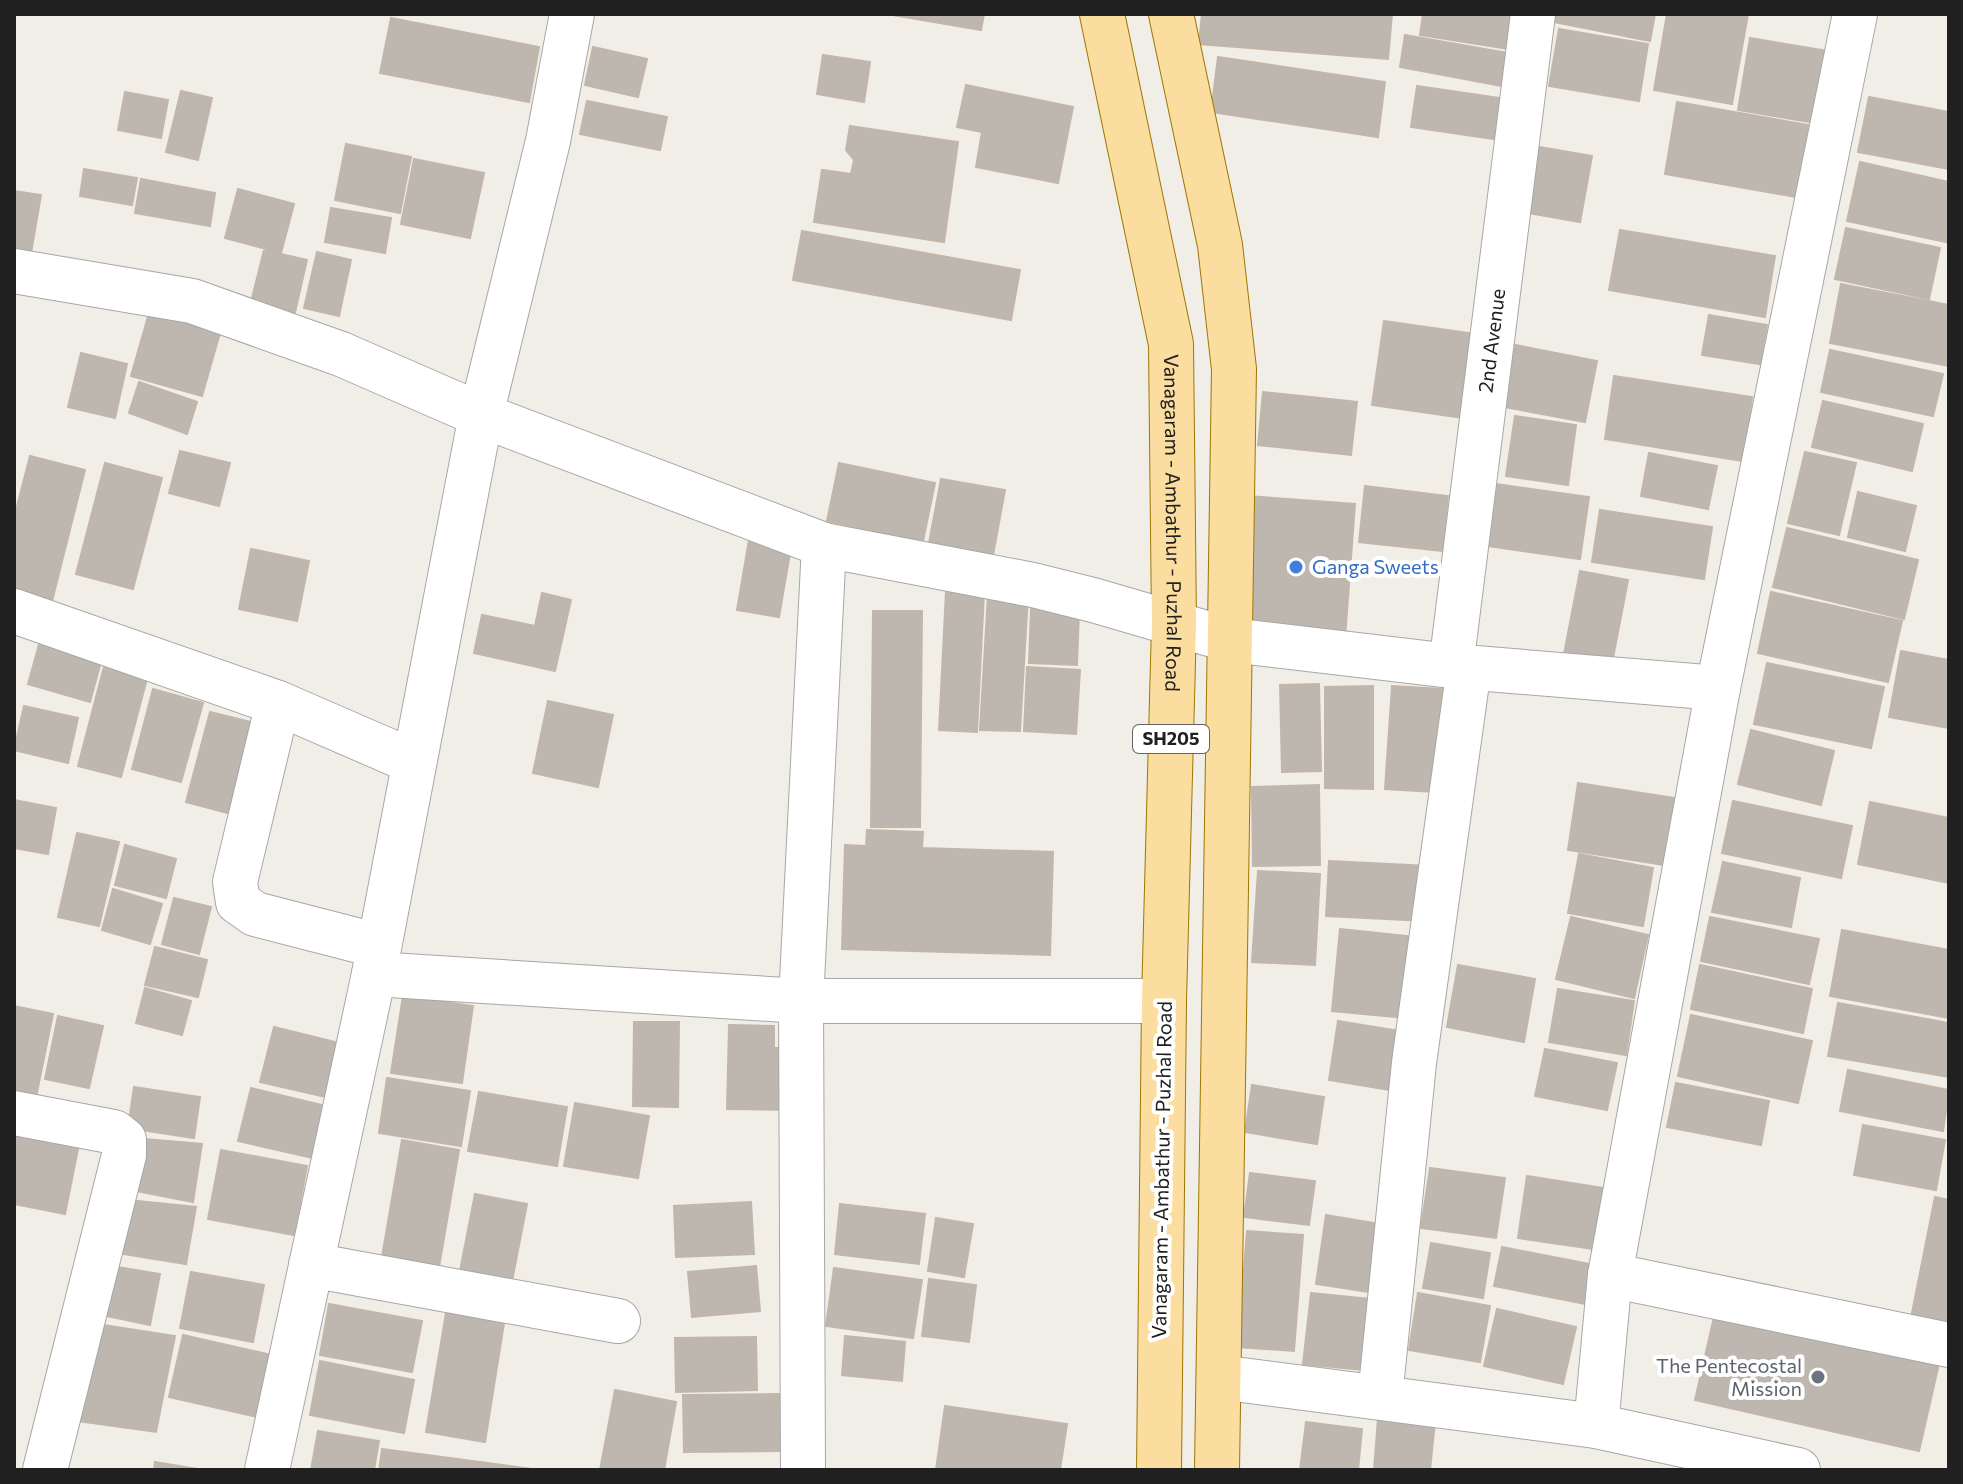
<svg xmlns="http://www.w3.org/2000/svg" width="1963" height="1484" font-family="Commissioner,sans-serif">
  <style>
    .building { fill: #bdb7b0; stroke: #c2b6a9; stroke-width: 2 }
    .lines { fill: none; stroke-linecap: round; stroke-linejoin: round }
    .minor-casing { stroke: #a7a7a7; stroke-width: 46 }
    .major-casing { stroke: #9c7700; stroke-width: 46 }
    .minor { stroke: #fff; stroke-width: 44 }
    .major { stroke: #fcdda0; stroke-width: 44 }
    .shop-dot { fill: #3f7fe0; stroke: #fff; stroke-width: 3 }
    .worship-dot { fill: #6b7280; stroke: #fff; stroke-width: 3 }
    .labels { text-anchor: middle; stroke-width: 8; stroke-linejoin: round; paint-order: stroke }
    .shield { fill: #fff; stroke: #636363; stroke-width: 2 }
    .shield-label { font-size: 18px; font-weight: bold; fill: #202020 }
    .street-label { font-size: 20px; fill: #202020; stroke: #fff }
    .shop-label { font-size: 20px; fill: #366cbe; stroke: #fff; text-anchor: start }
    .worship-label { font-size: 20px; fill: #5b616d; stroke: #fff; text-anchor: end }
  </style>
  <rect width="100%" height="100%" fill="#f1eee7"/>
  <path class="building" d="M 887,14 L 984,14 L 981,30 Z
    M 1202,14 L 1392,14 L 1388,59 L 1199,44 Z
    M 1423,14 L 1511,14 L 1509,49 L 1420,35 Z
    M 1550,14 L 1655,14 L 1650,41 L 1549,21 Z
    M 1667,14 L 1748,14 L 1732,104 L 1654,90 Z
    M 391,18 L 539,47 L 529,102 L 380,73 Z
    M 1559,29 L 1648,44 L 1639,101 L 1549,86 Z
    M 1405,35 L 1508,53 L 1502,86 L 1400,67 Z
    M 1750,38 L 1828,51 L 1816,123 L 1738,110 Z
    M 593,47 L 647,59 L 638,97 L 585,85 Z
    M 823,55 L 870,62 L 864,102 L 817,94 Z
    M 1218,57 L 1385,82 L 1378,137 L 1211,112 Z
    M 966,85 L 1073,107 L 1058,183 L 976,167 L 982,132 L 957,127 Z
    M 1417,86 L 1500,98 L 1494,139 L 1411,127 Z
    M 181,91 L 212,98 L 198,160 L 166,152 Z
    M 125,92 L 168,100 L 161,138 L 118,130 Z
    M 1869,97 L 1949,112 L 1949,169 L 1858,152 Z
    M 587,101 L 667,117 L 660,150 L 580,134 Z
    M 1677,102 L 1808,125 L 1796,197 L 1665,174 Z
    M 850,126 L 958,142 L 944,242 L 814,222 L 822,170 L 851,174 L 854,160 L 846,150 Z
    M 346,144 L 411,157 L 400,213 L 335,200 Z
    M 1534,146 L 1592,156 L 1580,222 L 1523,212 Z
    M 414,159 L 484,173 L 470,238 L 401,224 Z
    M 1860,162 L 1949,182 L 1949,229 L 1946,242 L 1847,221 Z
    M 84,169 L 137,178 L 132,205 L 80,196 Z
    M 141,179 L 215,193 L 210,226 L 135,213 Z
    M 238,189 L 294,204 L 281,253 L 225,238 Z
    M 14,191 L 41,195 L 31,253 L 14,250 Z
    M 331,208 L 391,218 L 385,253 L 325,242 Z
    M 1846,228 L 1940,248 L 1929,299 L 1835,279 Z
    M 1620,230 L 1775,256 L 1765,317 L 1609,290 Z
    M 802,231 L 1020,270 L 1011,320 L 793,280 Z
    M 264,250 L 307,260 L 293,321 L 249,310 Z
    M 317,252 L 351,260 L 339,316 L 304,308 Z
    M 1841,284 L 1949,305 L 1949,366 L 1830,343 Z
    M 151,306 L 222,326 L 202,396 L 131,376 Z
    M 1709,315 L 1767,325 L 1760,364 L 1702,355 Z
    M 1384,321 L 1483,335 L 1471,419 L 1372,405 Z
    M 1510,344 L 1597,361 L 1585,422 L 1499,406 Z
    M 1830,350 L 1943,374 L 1933,416 L 1821,392 Z
    M 81,353 L 127,364 L 115,418 L 68,407 Z
    M 1614,376 L 1752,397 L 1743,461 L 1605,439 Z
    M 139,382 L 197,402 L 187,434 L 129,413 Z
    M 1263,392 L 1357,402 L 1351,455 L 1258,445 Z
    M 1823,401 L 1923,424 L 1912,471 L 1812,447 Z
    M 1515,416 L 1576,425 L 1568,485 L 1506,476 Z
    M 180,451 L 230,463 L 219,506 L 169,493 Z
    M 1805,452 L 1856,463 L 1839,535 L 1788,523 Z
    M 1649,453 L 1717,466 L 1708,509 L 1641,496 Z
    M 30,456 L 85,470 L 51,605 L 14,596 L 14,518 Z
    M 105,463 L 162,478 L 133,589 L 76,574 Z
    M 839,463 L 935,483 L 923,541 L 827,521 Z
    M 941,479 L 1005,490 L 993,555 L 929,543 Z
    M 1496,484 L 1589,497 L 1580,559 L 1487,546 Z
    M 1365,486 L 1448,496 L 1442,551 L 1359,542 Z
    M 1858,492 L 1916,506 L 1905,551 L 1848,537 Z
    M 1247,496 L 1355,504 L 1345,638 L 1237,629 Z
    M 1600,510 L 1712,527 L 1704,579 L 1592,562 Z
    M 1787,528 L 1918,560 L 1904,619 L 1773,587 Z
    M 749,540 L 791,547 L 779,617 L 737,610 Z
    M 251,549 L 309,561 L 297,621 L 239,609 Z
    M 1580,571 L 1628,580 L 1612,663 L 1564,654 Z
    M 946,591 L 984,593 L 977,732 L 939,730 Z
    M 1771,592 L 1902,621 L 1888,682 L 1758,653 Z
    M 542,593 L 571,600 L 555,671 L 474,653 L 482,615 L 535,626 Z
    M 988,594 L 1028,596 L 1020,731 L 980,730 Z
    M 1031,609 L 1079,611 L 1077,665 L 1029,663 Z
    M 873,611 L 922,611 L 920,827 L 871,827 Z
    M 40,641 L 102,658 L 90,702 L 28,684 Z
    M 1901,651 L 1949,660 L 1949,728 L 1889,717 Z
    M 106,659 L 149,671 L 121,777 L 78,766 Z
    M 1767,663 L 1884,687 L 1871,748 L 1754,724 Z
    M 1027,667 L 1080,670 L 1076,734 L 1024,731 Z
    M 1319,684 L 1321,771 L 1282,772 L 1280,685 Z
    M 1373,686 L 1373,789 L 1325,788 L 1325,687 Z
    M 1392,686 L 1442,689 L 1435,792 L 1385,789 Z
    M 153,689 L 203,703 L 181,782 L 132,769 Z
    M 548,701 L 613,715 L 598,787 L 533,773 Z
    M 24,706 L 78,718 L 68,763 L 14,750 Z
    M 210,712 L 259,724 L 235,815 L 186,802 Z
    M 1751,730 L 1834,751 L 1821,805 L 1738,784 Z
    M 1578,783 L 1681,799 L 1671,866 L 1568,850 Z
    M 1319,785 L 1320,865 L 1253,866 L 1252,787 Z
    M 14,800 L 56,808 L 48,854 L 14,848 Z
    M 1733,801 L 1852,826 L 1841,878 L 1722,853 Z
    M 1870,802 L 1949,818 L 1949,883 L 1858,864 Z
    M 867,830 L 923,832 L 922,848 L 1053,852 L 1050,955 L 842,949 L 845,845 L 866,846 Z
    M 77,833 L 119,842 L 99,926 L 58,917 Z
    M 125,845 L 176,859 L 166,898 L 115,885 Z
    M 1579,854 L 1653,868 L 1643,926 L 1568,913 Z
    M 1329,861 L 1429,866 L 1426,921 L 1326,916 Z
    M 1723,862 L 1800,878 L 1791,927 L 1712,912 Z
    M 1258,871 L 1320,874 L 1315,965 L 1252,962 Z
    M 113,889 L 162,904 L 150,944 L 102,930 Z
    M 174,898 L 211,907 L 199,954 L 162,944 Z
    M 1571,917 L 1648,935 L 1634,998 L 1556,979 Z
    M 1710,917 L 1819,939 L 1809,984 L 1701,961 Z
    M 1340,929 L 1415,937 L 1406,1018 L 1332,1011 Z
    M 1842,930 L 1949,950 L 1949,1018 L 1830,996 Z
    M 155,947 L 207,960 L 198,997 L 145,985 Z
    M 1458,965 L 1535,979 L 1524,1042 L 1447,1027 Z
    M 1700,965 L 1812,989 L 1803,1033 L 1691,1009 Z
    M 145,988 L 191,1001 L 182,1035 L 136,1023 Z
    M 1558,989 L 1634,1001 L 1626,1055 L 1549,1042 Z
    M 403,996 L 473,1006 L 462,1083 L 391,1073 Z
    M 1838,1003 L 1949,1023 L 1949,1077 L 1828,1056 Z
    M 14,1006 L 53,1014 L 36,1097 L 14,1093 Z
    M 1691,1015 L 1812,1041 L 1798,1103 L 1678,1076 Z
    M 58,1016 L 103,1026 L 89,1088 L 45,1079 Z
    M 1338,1021 L 1406,1032 L 1396,1091 L 1329,1080 Z
    M 634,1022 L 679,1022 L 678,1107 L 633,1106 Z
    M 729,1025 L 774,1026 L 774,1048 L 788,1048 L 787,1110 L 727,1109 Z
    M 274,1027 L 339,1043 L 326,1097 L 260,1082 Z
    M 1545,1049 L 1617,1063 L 1607,1110 L 1535,1096 Z
    M 1848,1070 L 1949,1090 L 1943,1131 L 1840,1111 Z
    M 387,1078 L 470,1091 L 461,1146 L 379,1133 Z
    M 1676,1083 L 1769,1101 L 1761,1145 L 1667,1127 Z
    M 1252,1085 L 1324,1097 L 1317,1144 L 1245,1132 Z
    M 134,1087 L 200,1097 L 194,1138 L 128,1128 Z
    M 251,1088 L 326,1106 L 313,1158 L 238,1141 Z
    M 479,1092 L 567,1107 L 557,1166 L 468,1151 Z
    M 575,1103 L 649,1116 L 638,1178 L 564,1166 Z
    M 1863,1125 L 1945,1140 L 1936,1190 L 1854,1175 Z
    M 14,1136 L 78,1149 L 65,1214 L 14,1204 Z
    M 144,1139 L 202,1144 L 193,1202 L 131,1190 Z
    M 402,1140 L 459,1150 L 439,1267 L 382,1257 Z
    M 221,1150 L 307,1166 L 294,1235 L 208,1219 Z
    M 1430,1168 L 1505,1178 L 1496,1238 L 1421,1228 Z
    M 1250,1173 L 1315,1181 L 1309,1225 L 1244,1217 Z
    M 1527,1176 L 1610,1189 L 1601,1250 L 1518,1238 Z
    M 475,1194 L 527,1204 L 512,1281 L 460,1271 Z
    M 1935,1197 L 1949,1200 L 1949,1325 L 1911,1318 Z
    M 128,1200 L 196,1207 L 186,1264 L 111,1252 Z
    M 751,1202 L 754,1254 L 676,1257 L 674,1206 Z
    M 840,1204 L 925,1214 L 919,1264 L 835,1254 Z
    M 1326,1215 L 1386,1225 L 1376,1293 L 1316,1284 Z
    M 936,1218 L 973,1224 L 964,1277 L 928,1271 Z
    M 1247,1231 L 1303,1235 L 1294,1351 L 1238,1347 Z
    M 1431,1243 L 1490,1253 L 1483,1298 L 1423,1288 Z
    M 1502,1247 L 1595,1265 L 1586,1304 L 1494,1286 Z
    M 111,1266 L 160,1274 L 150,1325 L 102,1315 Z
    M 756,1266 L 760,1311 L 692,1317 L 688,1272 Z
    M 834,1268 L 922,1280 L 913,1338 L 826,1326 Z
    M 191,1272 L 264,1285 L 253,1342 L 180,1328 Z
    M 929,1279 L 976,1285 L 969,1342 L 922,1336 Z
    M 1311,1293 L 1380,1300 L 1373,1371 L 1303,1364 Z
    M 1418,1293 L 1490,1306 L 1480,1362 L 1409,1350 Z
    M 329,1304 L 422,1321 L 412,1372 L 320,1355 Z
    M 1717,1304 L 1941,1355 L 1919,1451 L 1695,1400 Z
    M 1497,1309 L 1576,1327 L 1563,1384 L 1484,1366 Z
    M 446,1313 L 504,1323 L 485,1442 L 426,1432 Z
    M 97,1324 L 175,1336 L 156,1432 L 77,1421 Z
    M 183,1335 L 276,1356 L 262,1418 L 169,1397 Z
    M 845,1336 L 905,1342 L 902,1381 L 842,1375 Z
    M 756,1337 L 757,1390 L 676,1392 L 675,1338 Z
    M 320,1361 L 414,1380 L 404,1433 L 310,1415 Z
    M 615,1390 L 676,1402 L 664,1470 L 600,1470 Z
    M 779,1394 L 779,1451 L 684,1452 L 683,1395 Z
    M 945,1406 L 1067,1424 L 1060,1470 L 936,1470 Z
    M 1378,1418 L 1435,1422 L 1430,1470 L 1374,1470 Z
    M 1306,1422 L 1362,1429 L 1358,1470 L 1300,1470 Z
    M 318,1431 L 379,1441 L 374,1470 L 311,1470 Z
    M 382,1449 L 539,1470 L 379,1470 Z
    M 155,1462 L 203,1470 L 154,1470 Z"/>
  <g class="lines">
    <g class="minor-casing">
      <g id="minor">
        <path d="M 14,271 L 192,301 L 341,354 L 481,415 L 824,545 L 801,1001 L 803,1470"/>
        <path d="M 824,545 L 1033,585 L 1093,600 L 1230,640 L 1451,666 L 1718,688"/>
        <path d="M 14,611 L 278,703 L 414,762"/>
        <path id="s1" d="M 1451,666 L 1533,14"/>
        <path d="M 278,703 L 235,882 L 238,902 L 255,914 L 379,946"/>
        <path d="M 374,974 L 801,1001 L 1164,1001"/>
        <path d="M 14,1113 L 114,1132 L 124,1140 L 124,1155 L 45,1470"/>
        <path d="M 311,1265 L 618,1321"/>
        <path d="M 1610,1275 L 1949,1345"/>
        <path d="M 1219,1377 L 1596,1426 L 1798,1470"/>
        <path d="M 1380,1397 L 1414,1063 L 1469,668"/>
        <path d="M 1596,1426 L 1610,1275 L 1718,688 L 1855,14"/>
        <path d="M 267,1470 L 374,974 L 481,415 L 548,141 L 572,14"/>
      </g>
    </g>
    <g class="major-casing">
      <g id="major">
        <path id="s2" d="M 1102,14 L 1171,344 L 1174,624 L 1164,1001 L 1159,1470"/>
        <path d="M 1171,14 L 1220,245 L 1234,369 L 1217,1470"/>
      </g>
    </g>
    <use href="#minor" class="minor"/>
    <use href="#major" class="major"/>
  </g>
  <circle class="shop-dot" cx="1296" cy="567" r="8"/>
  <circle class="worship-dot" cx="1818" cy="1377" r="8"/>
  <g class="labels">
    <rect class="shield" x="1133" y="725" width="76" height="28" rx="6"/>
    <g class="shield-label">
      <text x="1171" y="745">SH205</text>
    </g>
    <g class="street-label">
      <text dy="7" stroke="none"><textPath href="#s1" startOffset="328">2nd Avenue</textPath></text>
      <text dy="7" stroke="none"><textPath href="#s2" startOffset="516">Vanagaram - Ambathur - Puzhal Road</textPath></text>
      <text transform="translate(1162 1170) rotate(-89)" y="7">Vanagaram - Ambathur - Puzhal Road</text>
    </g>
    <g class="shop-label">
      <text x="1312" y="574">Ganga Sweets</text>
    </g>
    <g class="worship-label">
      <text x="1802" y="1373">The Pentecostal<tspan x="1802" dy="23">Mission</tspan></text>
    </g>
  </g>
  <rect width="1963" height="1484" fill="none" stroke="#202020" stroke-width="32"/>
</svg>
